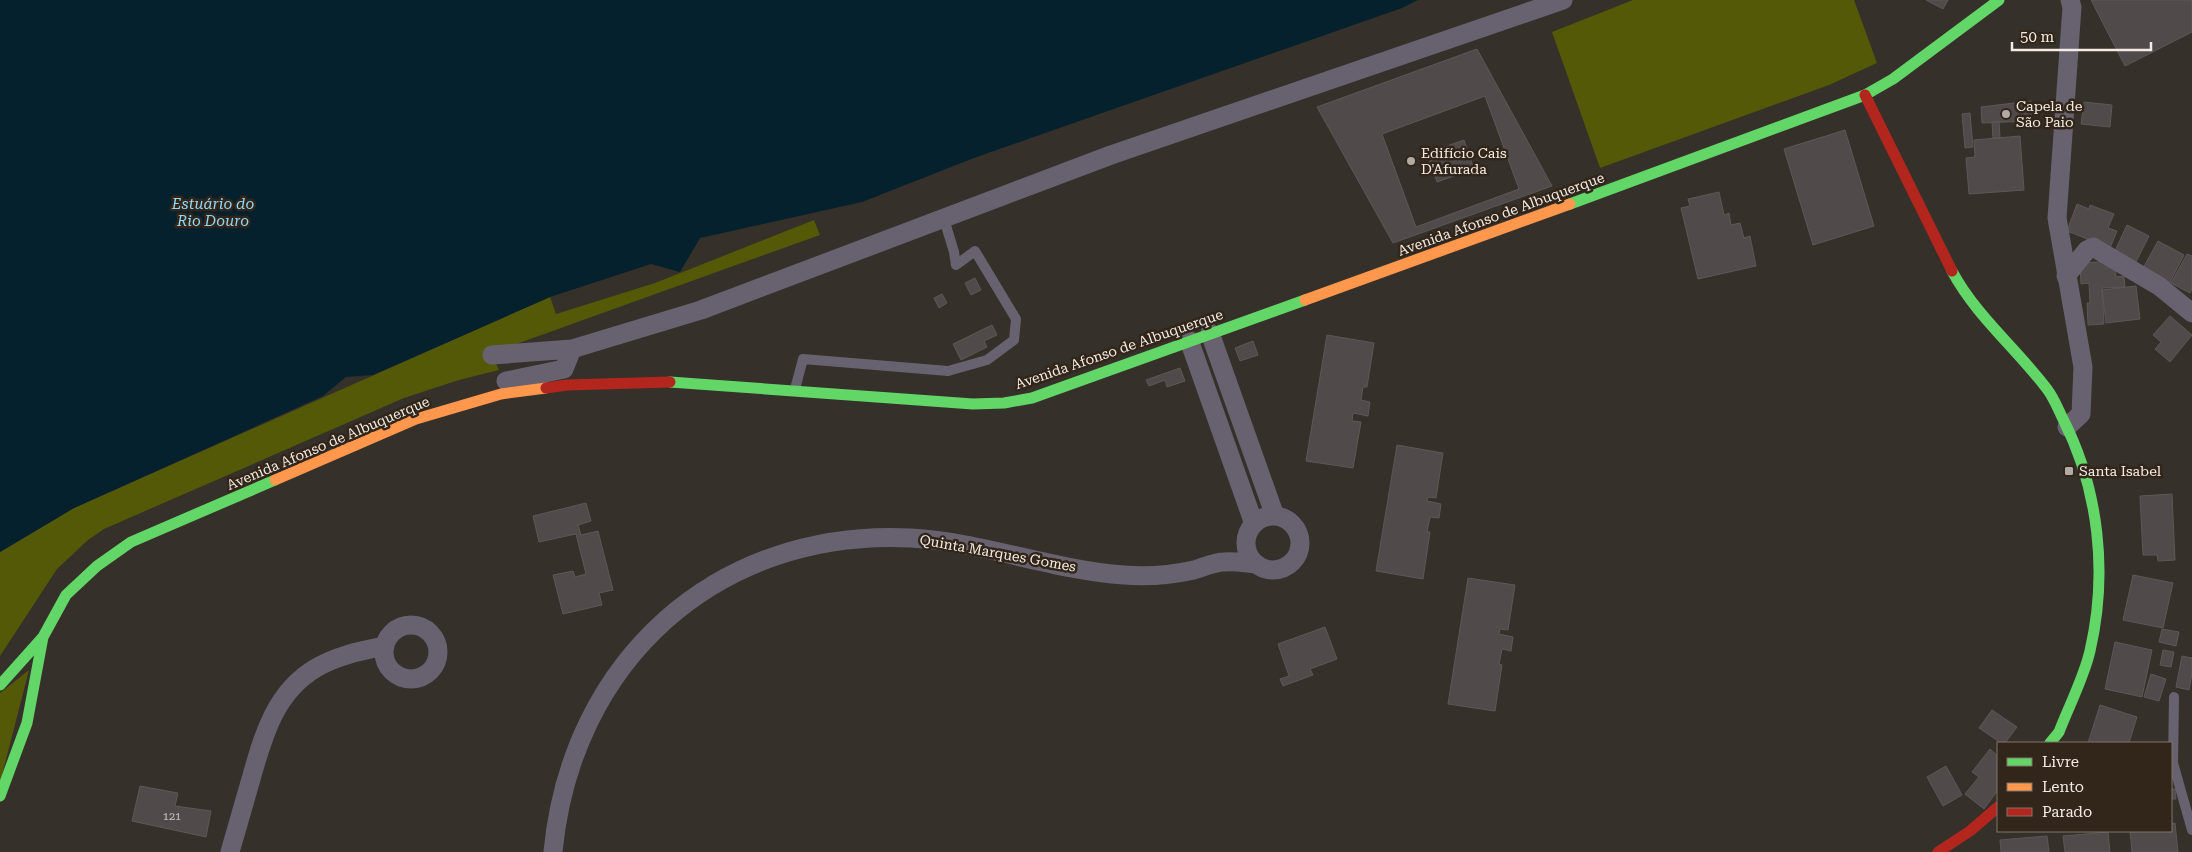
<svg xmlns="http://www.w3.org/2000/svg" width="2192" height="852" font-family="'Roboto Serif',serif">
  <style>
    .green { fill: #535906 }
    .water { fill: #05212d }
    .building { fill: #504a4a; stroke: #5d5756; fill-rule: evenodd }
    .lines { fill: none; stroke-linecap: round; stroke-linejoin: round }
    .lane { stroke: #686270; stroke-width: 10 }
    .street { stroke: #686270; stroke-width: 19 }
    .fast { stroke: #63d668; stroke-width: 11 }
    .slow { stroke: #ff974d; stroke-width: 11 }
    .jam { stroke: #b3261e; stroke-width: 11 }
    .poi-dot { fill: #b2aaa3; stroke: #32261a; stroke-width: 2 }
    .labels { text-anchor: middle; stroke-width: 5; stroke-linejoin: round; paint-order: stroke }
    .number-label { font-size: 11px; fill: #cbc4be }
    .poi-label { font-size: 14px; fill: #f4ece4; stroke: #32261a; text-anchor: start }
    .street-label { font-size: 14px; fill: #f4ece4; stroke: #32261a }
    .water-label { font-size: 15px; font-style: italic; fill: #8dd9f9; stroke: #32261a }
  </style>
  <rect width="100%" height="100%" fill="#36302a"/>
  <path class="green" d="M 1633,0 L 1854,0 L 1877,63 L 1829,85 L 1600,168 L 1552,32 Z
    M 814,220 L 820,235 L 491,353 L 499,370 L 459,380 L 404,398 L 104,529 L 88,540 L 57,569 L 0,656 L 0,552 L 74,508 L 550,297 L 556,314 L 655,283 Z
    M 29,670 L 0,783 L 0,693 Z"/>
  <path class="water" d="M 0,0 L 1418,0 L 1402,8 L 974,158 L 862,202 L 700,238 L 680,272 L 651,264 L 550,297 L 373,375 L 346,377 L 323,396 L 74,508 L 0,552 Z"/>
  <path class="building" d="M 1926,0 L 1948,0 L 1943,9 Z
    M 2091,0 L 2192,0 L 2192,32 L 2125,66 Z
    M 1477,49 L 1552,186 L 1393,243 L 1317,107 Z
    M 1485,96 L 1519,189 L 1416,227 L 1382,134 ZM 1464,140 L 1474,169 L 1437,182 L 1427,153 Z
    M 2031,101 L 2032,121 L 1982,123 L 1981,107 Z
    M 2084,102 L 2112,105 L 2110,127 L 2081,124 Z
    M 1970,113 L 1973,147 L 1965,148 L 1962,114 Z
    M 1999,121 L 2000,138 L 1993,138 L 1992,122 Z
    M 1845,130 L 1874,226 L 1813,245 L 1784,149 Z
    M 2020,136 L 2024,190 L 1969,194 L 1966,158 L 1975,157 L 1974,140 Z
    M 1719,192 L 1724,215 L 1729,213 L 1731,225 L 1740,223 L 1744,238 L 1750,236 L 1756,266 L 1698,279 L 1681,208 L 1690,206 L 1688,199 Z
    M 2077,204 L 2089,209 L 2090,205 L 2114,214 L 2108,228 L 2117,231 L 2110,248 L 2067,231 Z
    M 2127,225 L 2149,236 L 2135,264 L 2114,253 Z
    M 2158,241 L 2184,255 L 2169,284 L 2142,270 Z
    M 2187,254 L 2192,256 L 2192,289 L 2190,293 L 2171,283 Z
    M 2115,261 L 2116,277 L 2124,276 L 2125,287 L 2102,288 L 2104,324 L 2088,325 L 2087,303 L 2090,303 L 2089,283 L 2081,284 L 2080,263 Z
    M 975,278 L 981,290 L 971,295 L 965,283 Z
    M 2136,286 L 2140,319 L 2106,323 L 2102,290 Z
    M 942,294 L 947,303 L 939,308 L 934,298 Z
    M 2170,316 L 2192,335 L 2170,362 L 2155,349 L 2161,342 L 2153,335 Z
    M 992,325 L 997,335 L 984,341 L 987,347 L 961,360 L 953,344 Z
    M 1327,335 L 1374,343 L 1367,387 L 1363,387 L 1361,400 L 1370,402 L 1368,416 L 1353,413 L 1352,421 L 1361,422 L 1353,468 L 1306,461 Z
    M 1253,341 L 1258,355 L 1240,361 L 1235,348 Z
    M 1180,368 L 1185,381 L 1167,387 L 1165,380 L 1149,386 L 1146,380 Z
    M 1397,445 L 1443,453 L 1436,498 L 1428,497 L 1427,501 L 1441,504 L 1439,518 L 1430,517 L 1427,532 L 1430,532 L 1423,579 L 1376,571 Z
    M 2172,494 L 2175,560 L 2158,561 L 2157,555 L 2143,555 L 2140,496 Z
    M 586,503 L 591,521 L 578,525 L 581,535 L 598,531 L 613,590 L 599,593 L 602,605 L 563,614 L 553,575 L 573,571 L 575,577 L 586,574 L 576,534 L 539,542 L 533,516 Z
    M 2133,575 L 2173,583 L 2163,628 L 2123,620 Z
    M 1468,578 L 1515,585 L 1508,630 L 1500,629 L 1499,634 L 1513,637 L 1511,651 L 1502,649 L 1499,664 L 1502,665 L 1495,711 L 1448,704 Z
    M 1325,627 L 1337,659 L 1310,669 L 1313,675 L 1283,686 L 1280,679 L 1289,676 L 1278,644 Z
    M 2162,629 L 2179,632 L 2176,646 L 2159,642 Z
    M 2115,642 L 2152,650 L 2142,697 L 2105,689 Z
    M 2163,650 L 2174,652 L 2171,667 L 2160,665 Z
    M 2182,656 L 2192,658 L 2192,674 L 2189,690 L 2176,687 Z
    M 2151,674 L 2166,679 L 2159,701 L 2144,697 Z
    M 2100,705 L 2137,717 L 2129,743 L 2088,743 Z
    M 1992,710 L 2017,727 L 2005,743 L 2001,743 L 1979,728 Z
    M 1990,749 L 1998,756 L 1998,790 L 1984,809 L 1965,794 L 1979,777 L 1972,772 Z
    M 1946,766 L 1962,795 L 1943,806 L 1927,777 Z
    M 140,786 L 178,793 L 175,806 L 211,811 L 206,837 L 132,821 Z
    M 2171,789 L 2175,789 L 2176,799 L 2171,799 Z
    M 2175,823 L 2178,852 L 2132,852 L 2130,831 L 2171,831 L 2171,824 Z
    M 2108,832 L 2110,852 L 2065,852 L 2063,836 Z
    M 2047,836 L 2049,852 L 2001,852 L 2000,840 Z"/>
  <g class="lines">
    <path class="lane" d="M 795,389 L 803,359 L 948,371 L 987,360 L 1014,340 L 1016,319 L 975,251 L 956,265 L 954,252 L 944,219
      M 2174,697 L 2173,763 L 2192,830"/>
    <path class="street" d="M 2066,276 L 2087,250 L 2093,247 L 2159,286 L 2192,313
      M 1210,333 L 1275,516
      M 1189,340 L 1254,524
      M 492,355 L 572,349
      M 506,381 L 564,369 L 572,349 L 701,310 L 1111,155 L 1563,0
      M 2067,427 L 2081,414 L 2083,367 L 2057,218 L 2072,7 L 2070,0
      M1246 543a27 27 0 1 1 54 0a27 27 0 1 1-54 0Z
      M384 652a27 27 0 1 1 54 0a27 27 0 1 1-54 0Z
      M 230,852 C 237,828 244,803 251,779 C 263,736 275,692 316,668 C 338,655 361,651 385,646
      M 553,852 C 571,661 717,528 911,538 C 983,542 1052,570 1124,575 C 1147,577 1171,575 1194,570 C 1204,567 1214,562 1224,562 C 1234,561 1245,563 1255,564"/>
    <path class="fast" d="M 1570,204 L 1865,95 L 1893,79 L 1999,0
      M 1952,271 C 1976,316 2017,349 2047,389 C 2054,398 2058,409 2063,419 C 2099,490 2108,573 2090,651 C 2084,677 2069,706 2059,732 L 2050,743
      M 670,382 L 973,404 L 1004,403 L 1032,398 L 1305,300
      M 0,685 L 43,637 L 66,595 L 97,566 L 131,542 L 275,480
      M 0,796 L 27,723 L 43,637"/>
    <path class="slow" d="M 1305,300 L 1570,204
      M 275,480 L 416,419 L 501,394 L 546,388"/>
    <path class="jam" d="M 1865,95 L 1952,271
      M 546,388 L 567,385 L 670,382
      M 1938,852 L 1970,831 L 1998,807"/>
  </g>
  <g class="poi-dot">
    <circle cx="2006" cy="114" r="5"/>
    <circle cx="1411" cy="161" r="5"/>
    <rect x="2064" y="466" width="10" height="10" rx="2.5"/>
  </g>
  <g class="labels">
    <g class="number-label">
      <text x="172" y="820">121</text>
    </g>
    <g class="poi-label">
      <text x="2016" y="111">Capela de<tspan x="2016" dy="16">São Paio</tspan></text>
      <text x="1421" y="158">Edifício Cais<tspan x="1421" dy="16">D'Afurada</tspan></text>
      <text x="2079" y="476">Santa Isabel</text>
    </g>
    <g class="street-label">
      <text transform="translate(1501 214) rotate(-20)" y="5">Avenida Afonso de Albuquerque</text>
      <text transform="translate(1119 349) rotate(-19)" y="5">Avenida Afonso de Albuquerque</text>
      <text transform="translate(328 443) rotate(-23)" y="5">Avenida Afonso de Albuquerque</text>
      <text transform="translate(998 553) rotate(10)" y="5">Quinta Marques Gomes</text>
    </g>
    <g class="water-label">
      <text x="213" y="209">Estuário do<tspan x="213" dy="17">Rio Douro</tspan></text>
    </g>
  </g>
  <rect x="1997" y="742" width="175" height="90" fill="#32261a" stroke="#80756b"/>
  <rect x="2007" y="758" width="25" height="8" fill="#63d668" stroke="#80756b"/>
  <text x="2042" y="767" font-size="15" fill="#f4ece4">Livre</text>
  <rect x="2007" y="783" width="25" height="8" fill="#ff974d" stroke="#80756b"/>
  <text x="2042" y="792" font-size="15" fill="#f4ece4">Lento</text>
  <rect x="2007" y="808" width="25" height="8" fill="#b3261e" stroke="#80756b"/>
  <text x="2042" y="817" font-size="15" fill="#f4ece4">Parado</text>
  <path d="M2012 42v8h139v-8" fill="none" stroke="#f4ece4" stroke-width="2.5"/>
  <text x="2020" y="42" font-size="15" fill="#f4ece4" stroke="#32261a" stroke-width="4" paint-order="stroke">50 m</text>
</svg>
